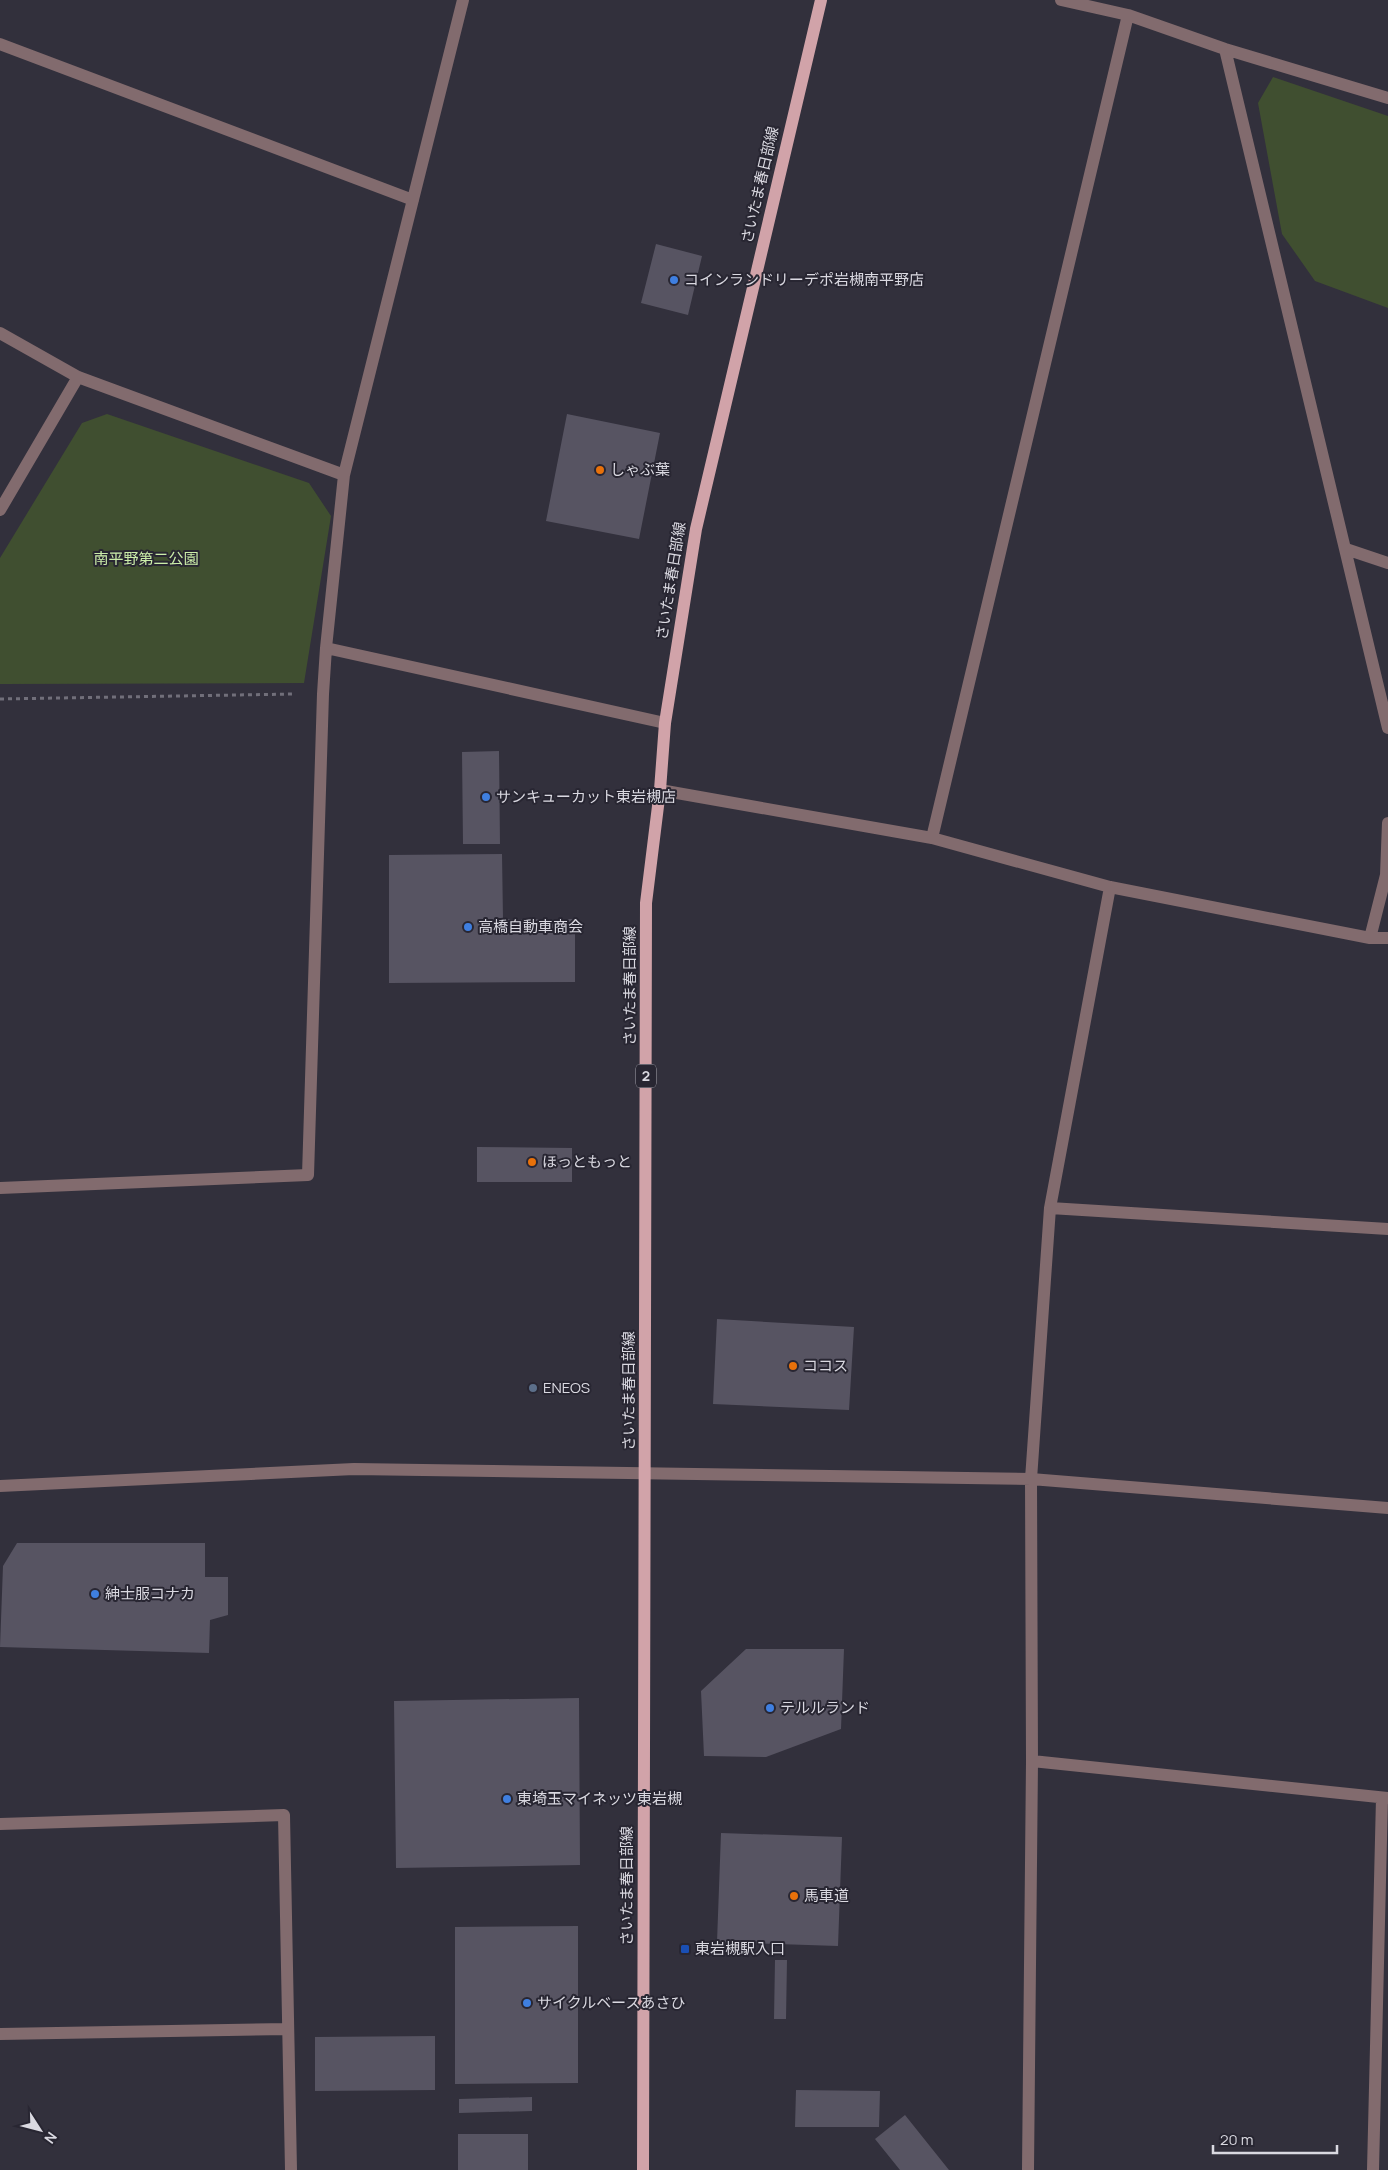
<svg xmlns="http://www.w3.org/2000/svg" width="1388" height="2170" font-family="Manrope,'Noto Sans JP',sans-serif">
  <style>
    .green { fill: #404f30 }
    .building { fill: #575462 }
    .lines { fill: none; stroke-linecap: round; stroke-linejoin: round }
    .path { stroke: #716f7a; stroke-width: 3; stroke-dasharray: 4 4; stroke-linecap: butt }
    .minor { stroke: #826b6e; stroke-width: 12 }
    .major { stroke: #d1a3a9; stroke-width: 12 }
    .shop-dot { fill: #3f7fe0; stroke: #282632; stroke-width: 2 }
    .food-dot { fill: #e8710a; stroke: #282632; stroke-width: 2 }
    .service-dot { fill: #5c6f8a; stroke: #282632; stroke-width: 2 }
    .transit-dot { fill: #1a4fb4; stroke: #282632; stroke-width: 2 }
    .labels { text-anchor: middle; stroke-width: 4; stroke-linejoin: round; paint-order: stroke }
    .shield { fill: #282632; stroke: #a5a3ac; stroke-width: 1 }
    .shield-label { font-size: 14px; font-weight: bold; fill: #dad9e1 }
    .street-label { font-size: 15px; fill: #dad9e1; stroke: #282632 }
    .poi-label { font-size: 15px; fill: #dad9e1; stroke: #282632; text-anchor: start }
    .park-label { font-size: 15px; fill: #cbeda9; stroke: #282632 }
  </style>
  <rect width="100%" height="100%" fill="#32303c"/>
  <path class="green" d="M 1273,77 L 1388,116 L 1388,308 L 1315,281 L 1282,234 L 1258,103 Z
    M 107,414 L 309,483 L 331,516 L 304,683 L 0,684 L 0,558 L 82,423 Z"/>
  <path class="building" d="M 656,244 L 702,256 L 688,315 L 641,303 Z
    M 567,414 L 660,433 L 639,539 L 546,521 Z
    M 499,751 L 500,844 L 463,844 L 462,752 Z
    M 502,854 L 503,919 L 575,919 L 575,982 L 389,983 L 389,855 Z
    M 477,1147 L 572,1148 L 572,1182 L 477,1182 Z
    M 717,1319 L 854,1327 L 849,1410 L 713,1404 Z
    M 17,1543 L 205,1543 L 205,1577 L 228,1577 L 228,1615 L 210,1620 L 209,1653 L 0,1647 L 3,1566 Z
    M 746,1649 L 844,1649 L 841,1729 L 766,1757 L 704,1756 L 701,1691 Z
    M 579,1698 L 580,1865 L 396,1868 L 394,1701 Z
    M 721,1833 L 842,1837 L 838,1946 L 717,1942 Z
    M 578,1926 L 578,2083 L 455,2084 L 455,1927 Z
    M 775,1960 L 787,1960 L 786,2019 L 774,2019 Z
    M 435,2036 L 435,2090 L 315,2091 L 315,2037 Z
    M 796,2090 L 880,2091 L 879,2127 L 795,2127 Z
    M 532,2097 L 532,2111 L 459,2113 L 459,2099 Z
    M 905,2115 L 949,2170 L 900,2170 L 875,2139 Z
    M 458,2134 L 528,2134 L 528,2170 L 458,2170 Z"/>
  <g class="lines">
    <path class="path" d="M 0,699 L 295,694"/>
    <path class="minor" d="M 1061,0 L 1128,15 L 1225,49 L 1388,98
      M 0,44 L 413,200
      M 1225,49 L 1388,728
      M 0,333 L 78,377 L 344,475
      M 0,510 L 78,377
      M 1346,549 L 1388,563
      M 326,648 L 665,723
      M 660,790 L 932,838 L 1110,887 L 1370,938 L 1388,938
      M 932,838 L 1128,15
      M 1370,938 L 1386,875 L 1388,823
      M 0,1188 L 308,1175 L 323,694 L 326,648 L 344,475 L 463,0
      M 1050,1208 L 1388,1229
      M 0,1486 L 354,1469 L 1031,1479 L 1388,1508
      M 1032,1761 L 1388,1798
      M 0,1824 L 284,1815 L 291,2170
      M 0,2034 L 288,2029
      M 1028,2170 L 1032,1761 L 1031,1479 L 1050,1208 L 1110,887
      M 1373,2170 L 1382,1798"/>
    <path class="major" d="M 643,2170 L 646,903 L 660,790 L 665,723 L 696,529 L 821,0"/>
  </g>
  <g class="shop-dot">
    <circle cx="674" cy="280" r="5"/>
    <circle cx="486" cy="797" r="5"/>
    <circle cx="468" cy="927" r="5"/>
    <circle cx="95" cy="1594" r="5"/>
    <circle cx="770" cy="1708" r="5"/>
    <circle cx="507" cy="1799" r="5"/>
    <circle cx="527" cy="2003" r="5"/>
  </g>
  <g class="food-dot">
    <circle cx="600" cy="470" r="5"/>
    <circle cx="532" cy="1162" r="5"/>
    <circle cx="793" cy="1366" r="5"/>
    <circle cx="794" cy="1896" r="5"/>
  </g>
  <circle class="service-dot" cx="533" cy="1388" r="5"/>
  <rect class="transit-dot" x="680" y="1944" width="10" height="10" rx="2.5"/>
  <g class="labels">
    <rect class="shield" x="636" y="1064.5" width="20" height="23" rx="4"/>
    <g class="shield-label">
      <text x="646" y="1081">2</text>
    </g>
    <g class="street-label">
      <text transform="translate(760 185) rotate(-77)" y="5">さいたま春日部線</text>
      <text transform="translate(671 581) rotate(-81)" y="5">さいたま春日部線</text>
      <text transform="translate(630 986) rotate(-90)" y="5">さいたま春日部線</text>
      <text transform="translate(629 1391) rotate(-90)" y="5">さいたま春日部線</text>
      <text transform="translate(627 1886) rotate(-90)" y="5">さいたま春日部線</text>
    </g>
    <g class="poi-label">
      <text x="684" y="285">コインランドリーデポ岩槻南平野店</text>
      <text x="610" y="475">しゃぶ葉</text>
      <text x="496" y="802">サンキューカット東岩槻店</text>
      <text x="478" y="932">高橋自動車商会</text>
      <text x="542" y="1167">ほっともっと</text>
      <text x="803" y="1371">ココス</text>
      <text x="543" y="1393">ENEOS</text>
      <text x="105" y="1599">紳士服コナカ</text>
      <text x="780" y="1713">テルルランド</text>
      <text x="517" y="1804">東埼玉マイネッツ東岩槻</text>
      <text x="804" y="1901">馬車道</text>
      <text x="695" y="1954">東岩槻駅入口</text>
      <text x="537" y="2008">サイクルベースあさひ</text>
    </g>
    <g class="park-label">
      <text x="146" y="564">南平野第二公園</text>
    </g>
  </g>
  <g transform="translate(40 2130) rotate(126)" stroke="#282632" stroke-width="4" paint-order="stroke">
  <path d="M0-4L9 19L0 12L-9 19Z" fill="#dad9e1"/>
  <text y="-8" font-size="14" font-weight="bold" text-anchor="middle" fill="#dad9e1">N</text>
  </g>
  <path d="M1213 2145v8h124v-8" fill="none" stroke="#dad9e1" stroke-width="2.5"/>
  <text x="1220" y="2145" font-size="15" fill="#dad9e1" stroke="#282632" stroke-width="4" paint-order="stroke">20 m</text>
</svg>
